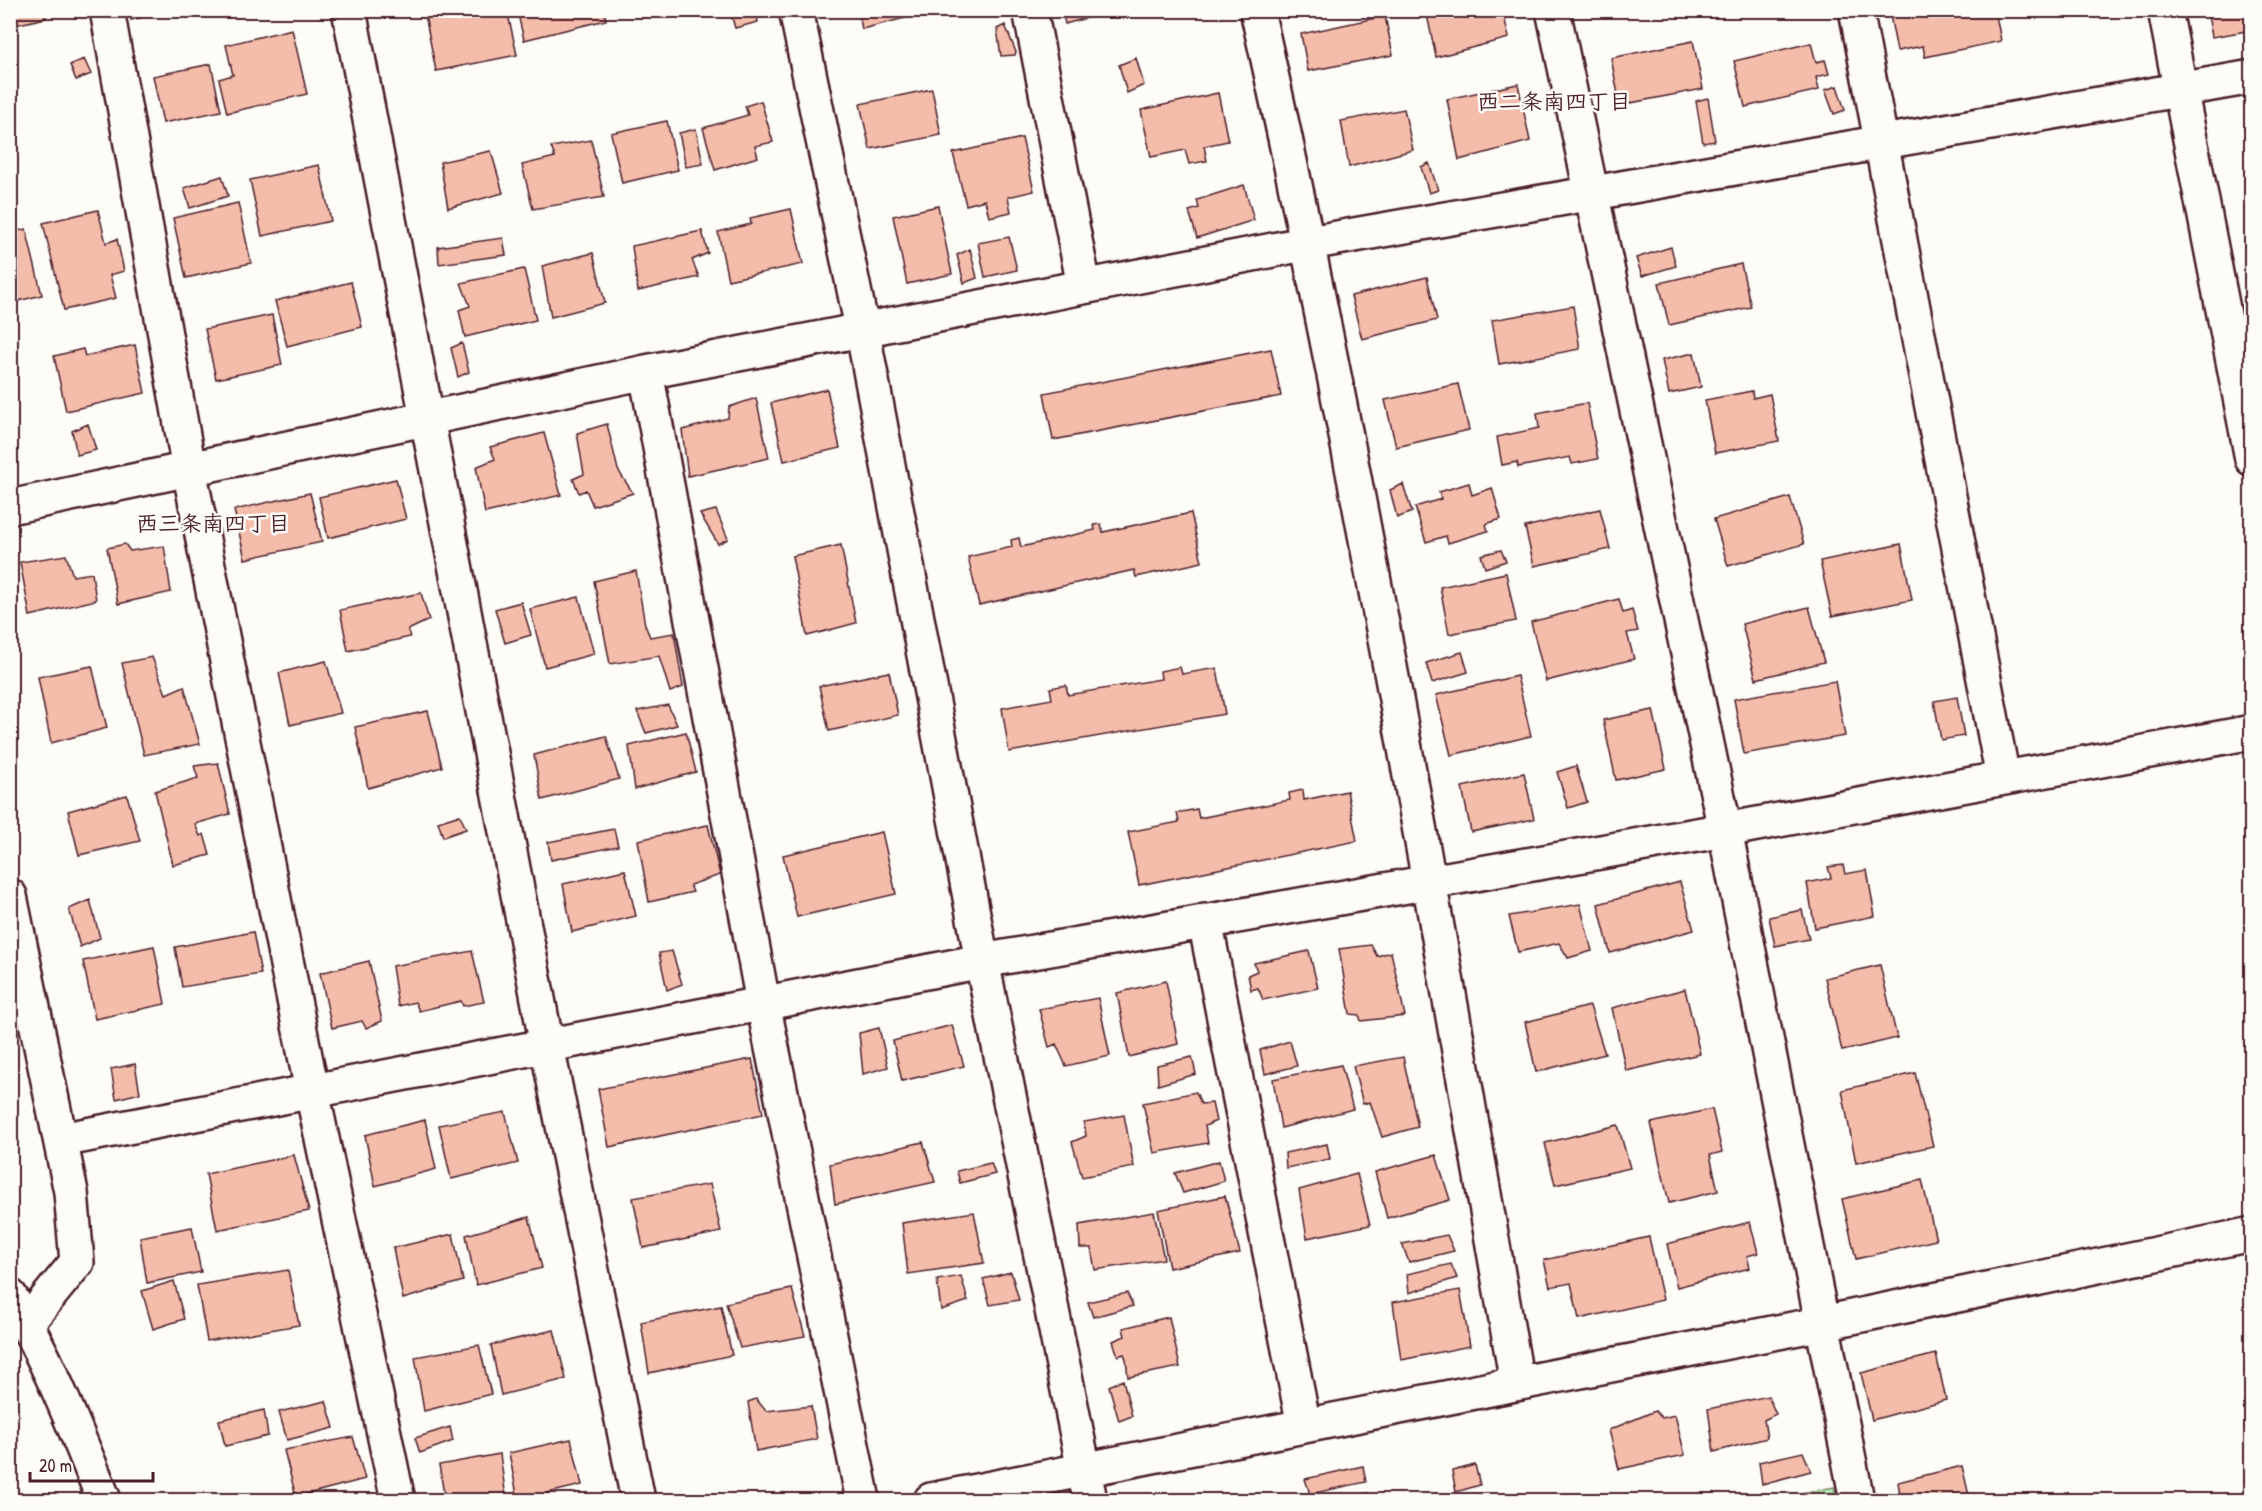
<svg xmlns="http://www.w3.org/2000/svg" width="2262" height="1511" font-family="'Patrick Hand','Klee One',sans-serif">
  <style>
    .green { fill: #b0eaae; stroke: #7d846c; stroke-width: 1.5 }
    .building { fill: #f4bcaa; stroke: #4a1f2b; stroke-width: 1.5 }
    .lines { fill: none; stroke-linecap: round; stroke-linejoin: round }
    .minor-casing { stroke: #4a1f2b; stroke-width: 38 }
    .minor { stroke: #fdfcf7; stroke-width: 33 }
    .labels { text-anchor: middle; stroke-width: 5; stroke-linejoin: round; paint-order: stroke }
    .neighbourhood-label { font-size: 22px; font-weight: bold; fill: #4a1f2b; stroke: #fdfcf7 }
  </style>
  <rect width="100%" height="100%" fill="#fdfcf7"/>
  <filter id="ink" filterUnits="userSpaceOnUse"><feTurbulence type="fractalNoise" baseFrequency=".0167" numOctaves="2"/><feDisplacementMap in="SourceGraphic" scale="12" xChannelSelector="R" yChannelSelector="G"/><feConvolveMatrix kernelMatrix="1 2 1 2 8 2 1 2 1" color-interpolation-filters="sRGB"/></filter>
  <g filter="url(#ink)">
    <path class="green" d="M 1834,1487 L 1837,1500 L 1761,1500 Z"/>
    <path class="building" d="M 10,10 L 44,10 L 46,18 L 10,26 Z
      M 129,10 L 172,10 L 131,20 Z
      M 424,10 L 507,10 L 517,55 L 436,71 Z
      M 517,10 L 604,10 L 606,20 L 524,40 Z
      M 730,10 L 756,10 L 758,22 L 735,28 Z
      M 858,10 L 916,10 L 917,15 L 862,29 Z
      M 1062,10 L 1115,10 L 1065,24 Z
      M 1426,10 L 1505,10 L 1503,12 L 1509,38 L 1436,57 Z
      M 1889,10 L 1995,10 L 2001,41 L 1925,57 L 1923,46 L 1897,51 Z
      M 2207,10 L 2252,10 L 2252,30 L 2212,37 Z
      M 1385,16 L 1393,55 L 1308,71 L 1301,34 Z
      M 1005,25 L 1016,52 L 1015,55 L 1001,56 L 997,29 Z
      M 292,29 L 307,94 L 227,113 L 219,79 L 233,75 L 226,45 Z
      M 1693,41 L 1703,89 L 1620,105 L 1611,58 Z
      M 1811,43 L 1816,62 L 1825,60 L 1829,74 L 1816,77 L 1819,90 L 1745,107 L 1734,61 Z
      M 1136,58 L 1144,85 L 1127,93 L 1119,65 Z
      M 84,59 L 91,74 L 76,80 L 70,65 Z
      M 211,64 L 221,111 L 163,123 L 153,76 Z
      M 1518,84 L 1530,141 L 1459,160 L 1447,99 Z
      M 1837,86 L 1845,110 L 1834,114 L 1825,90 Z
      M 932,89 L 941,135 L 870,149 L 860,104 Z
      M 1218,93 L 1228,141 L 1204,146 L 1207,161 L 1189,164 L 1185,150 L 1151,157 L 1141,110 Z
      M 1708,98 L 1715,141 L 1703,143 L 1696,101 Z
      M 761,101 L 773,142 L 755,146 L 758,157 L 715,170 L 703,128 L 748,115 L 745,106 Z
      M 1404,109 L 1413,150 L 1349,167 L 1341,121 Z
      M 667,121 L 678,170 L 622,183 L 611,133 Z
      M 696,129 L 703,164 L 686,167 L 679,133 Z
      M 1022,138 L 1034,191 L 1008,197 L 1011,212 L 989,217 L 985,200 L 966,205 L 953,153 Z
      M 591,140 L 604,197 L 533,209 L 522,165 L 555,157 L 551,147 Z
      M 491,151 L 503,193 L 448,208 L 440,162 Z
      M 1429,163 L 1438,190 L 1429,193 L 1421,167 Z
      M 319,165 L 331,221 L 262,236 L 250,180 Z
      M 222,176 L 228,196 L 190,208 L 184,188 Z
      M 1244,185 L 1254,220 L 1197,238 L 1189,211 L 1199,208 L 1197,200 Z
      M 238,203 L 251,263 L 186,278 L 173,218 Z
      M 938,206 L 952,274 L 907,284 L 893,216 Z
      M 791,209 L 803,264 L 728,280 L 718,232 L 751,224 L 750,218 Z
      M 98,210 L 106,243 L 117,239 L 124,271 L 110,275 L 116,298 L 64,310 L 43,223 Z
      M 26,229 L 42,295 L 10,303 L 10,233 Z
      M 702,231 L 708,253 L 692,260 L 699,277 L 638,291 L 632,246 Z
      M 1009,237 L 1017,270 L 985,277 L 978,243 Z
      M 503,238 L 506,255 L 439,264 L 438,247 Z
      M 1671,247 L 1676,266 L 1642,276 L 1636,258 Z
      M 970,249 L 977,278 L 964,283 L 957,255 Z
      M 593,253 L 605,303 L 551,317 L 542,266 Z
      M 1741,264 L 1751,307 L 1669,325 L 1659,283 Z
      M 524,269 L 536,320 L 465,337 L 459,310 L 470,306 L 461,283 Z
      M 1427,277 L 1437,320 L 1362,339 L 1351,296 Z
      M 351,282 L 362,327 L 287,346 L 275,301 Z
      M 1573,306 L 1580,349 L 1499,364 L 1492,320 Z
      M 272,315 L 282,365 L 216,379 L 205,329 Z
      M 462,343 L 469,372 L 458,377 L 451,348 Z
      M 135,345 L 145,393 L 66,411 L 54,356 L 83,349 L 85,356 Z
      M 1271,349 L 1281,396 L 1053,440 L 1044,393 Z
      M 1694,353 L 1701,387 L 1669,394 L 1662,360 Z
      M 1458,384 L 1469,430 L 1396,447 L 1385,400 Z
      M 827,389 L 840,448 L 784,461 L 771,403 Z
      M 1752,391 L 1753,398 L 1770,394 L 1779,441 L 1715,453 L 1705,400 Z
      M 756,398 L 769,458 L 688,476 L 682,430 L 728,418 L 729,407 Z
      M 1587,403 L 1598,459 L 1572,464 L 1570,457 L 1518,467 L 1517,462 L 1502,465 L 1497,437 L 1539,428 L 1537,413 Z
      M 88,424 L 96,450 L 77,455 L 72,431 Z
      M 607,424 L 618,470 L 633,493 L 593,506 L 586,490 L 579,493 L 573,479 L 584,474 L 577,433 Z
      M 544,433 L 561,495 L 485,513 L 476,467 L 495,459 L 490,447 Z
      M 396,479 L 406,519 L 328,538 L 319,497 Z
      M 1469,483 L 1472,495 L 1492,488 L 1501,519 L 1486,524 L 1488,531 L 1448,543 L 1446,536 L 1426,542 L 1415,507 L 1441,499 L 1439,492 Z
      M 1403,484 L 1412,512 L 1397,518 L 1390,490 Z
      M 310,493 L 322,542 L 245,559 L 234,510 Z
      M 1790,497 L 1804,544 L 1728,566 L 1714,519 Z
      M 1600,509 L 1610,549 L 1534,566 L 1525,527 Z
      M 716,510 L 728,539 L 718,544 L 700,514 Z
      M 1191,513 L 1202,562 L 1136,577 L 1134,570 L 979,605 L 968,557 L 1012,547 L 1011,540 L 1019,538 L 1021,547 L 1095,530 L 1094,525 L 1101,524 L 1103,532 Z
      M 125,544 L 130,551 L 164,546 L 171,592 L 118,604 L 107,548 Z
      M 1901,544 L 1912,600 L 1832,616 L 1820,561 Z
      M 841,545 L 856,623 L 807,636 L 792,556 Z
      M 1501,550 L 1506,561 L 1485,568 L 1481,555 Z
      M 66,555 L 73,576 L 92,573 L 96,600 L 30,616 L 20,562 Z
      M 636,571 L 645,625 L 650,637 L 674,633 L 683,687 L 670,692 L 659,656 L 610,664 L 594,581 Z
      M 1506,573 L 1516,621 L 1449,634 L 1440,587 Z
      M 421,593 L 429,620 L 408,630 L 410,637 L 348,651 L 340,610 Z
      M 579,597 L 594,654 L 545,667 L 530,609 Z
      M 1619,599 L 1623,613 L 1632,610 L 1638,631 L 1627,633 L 1634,659 L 1546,681 L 1531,622 Z
      M 521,602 L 531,635 L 505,643 L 495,609 Z
      M 1809,607 L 1824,662 L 1756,679 L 1742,624 Z
      M 1462,652 L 1468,672 L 1432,683 L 1426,663 Z
      M 152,657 L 166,694 L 184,686 L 200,744 L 144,755 L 122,663 Z
      M 326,661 L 341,713 L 290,725 L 279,673 Z
      M 92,666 L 107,728 L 51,743 L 38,677 Z
      M 1180,667 L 1182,674 L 1217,668 L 1225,714 L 1009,752 L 1002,708 L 1052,699 L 1050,688 L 1066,685 L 1068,695 L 1161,679 L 1160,671 Z
      M 889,672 L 898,715 L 829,731 L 819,686 Z
      M 1517,676 L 1531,736 L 1451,755 L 1436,695 Z
      M 1835,681 L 1845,736 L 1744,754 L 1734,699 Z
      M 1957,697 L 1964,736 L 1941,740 L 1934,701 Z
      M 668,705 L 677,725 L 646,733 L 637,711 Z
      M 1653,710 L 1666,769 L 1616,780 L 1603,720 Z
      M 428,711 L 442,767 L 368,788 L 355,727 Z
      M 686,732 L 696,772 L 635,789 L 629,746 Z
      M 606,736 L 619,779 L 542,800 L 534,755 Z
      M 218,763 L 230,814 L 195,824 L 200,836 L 204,834 L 210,855 L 173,865 L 155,791 L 198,778 L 194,766 Z
      M 1576,766 L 1587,802 L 1568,808 L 1557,772 Z
      M 1524,773 L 1534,819 L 1471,832 L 1462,787 Z
      M 1303,790 L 1304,800 L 1347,791 L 1357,841 L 1139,885 L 1128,832 L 1179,822 L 1177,813 L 1197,809 L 1199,818 L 1290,800 L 1289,793 Z
      M 127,795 L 140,841 L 79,855 L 68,811 Z
      M 460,815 L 466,829 L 443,837 L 438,822 Z
      M 708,825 L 720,875 L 690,885 L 693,892 L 649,902 L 638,840 Z
      M 614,829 L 618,846 L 551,860 L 548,842 Z
      M 882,832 L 896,894 L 797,917 L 783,855 Z
      M 1843,865 L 1845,874 L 1867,870 L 1875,916 L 1815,928 L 1807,883 L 1831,878 L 1828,867 Z
      M 625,870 L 636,916 L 572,932 L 563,884 Z
      M 1680,882 L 1694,930 L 1610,953 L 1598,904 Z
      M 90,900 L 100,938 L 80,947 L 69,909 Z
      M 1580,904 L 1592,951 L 1568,958 L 1559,943 L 1518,952 L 1509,916 Z
      M 1802,910 L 1809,939 L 1775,946 L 1769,917 Z
      M 253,932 L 261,974 L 182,987 L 175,947 Z
      M 1371,945 L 1377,956 L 1391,952 L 1405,1016 L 1361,1021 L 1359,1015 L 1350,1014 L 1339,949 Z
      M 154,946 L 165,1004 L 95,1019 L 83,961 Z
      M 472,951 L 484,1002 L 463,1006 L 461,1001 L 419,1011 L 415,1002 L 398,1006 L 392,966 Z
      M 672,951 L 682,984 L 667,990 L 659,953 Z
      M 1309,951 L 1318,988 L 1263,1000 L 1258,988 L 1251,990 L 1248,975 L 1257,971 L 1254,963 Z
      M 369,961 L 382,1021 L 366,1028 L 362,1021 L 332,1028 L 320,973 Z
      M 1880,965 L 1897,1038 L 1842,1051 L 1825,978 Z
      M 1166,981 L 1178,1044 L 1129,1057 L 1117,993 Z
      M 1685,989 L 1700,1054 L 1626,1071 L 1612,1008 Z
      M 1098,998 L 1110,1056 L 1066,1066 L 1056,1044 L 1049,1047 L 1039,1009 Z
      M 1590,1006 L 1605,1054 L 1536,1072 L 1525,1022 Z
      M 952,1025 L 964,1066 L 902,1081 L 893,1041 Z
      M 879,1028 L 888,1067 L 863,1074 L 859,1033 Z
      M 1290,1041 L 1297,1066 L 1265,1074 L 1260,1050 Z
      M 1192,1057 L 1196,1074 L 1158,1085 L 1157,1065 Z
      M 1403,1057 L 1418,1127 L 1382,1137 L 1370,1102 L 1363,1104 L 1353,1066 Z
      M 752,1059 L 763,1114 L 609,1147 L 598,1089 Z
      M 135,1064 L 140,1093 L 116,1099 L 111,1069 Z
      M 1341,1065 L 1353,1109 L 1281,1128 L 1273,1079 Z
      M 1915,1073 L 1933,1146 L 1856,1163 L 1842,1090 Z
      M 1196,1092 L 1201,1104 L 1212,1103 L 1216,1121 L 1205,1126 L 1208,1143 L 1154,1153 L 1143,1103 Z
      M 1712,1109 L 1722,1152 L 1710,1155 L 1718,1191 L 1669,1203 L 1651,1123 Z
      M 505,1112 L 518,1163 L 451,1179 L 439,1125 Z
      M 1124,1115 L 1134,1167 L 1082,1177 L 1072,1142 L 1086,1136 L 1084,1122 Z
      M 425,1120 L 436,1169 L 375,1186 L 365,1135 Z
      M 1618,1125 L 1630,1168 L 1555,1185 L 1545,1143 Z
      M 923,1142 L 935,1182 L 835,1204 L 830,1164 Z
      M 1327,1144 L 1330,1159 L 1286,1168 L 1285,1153 Z
      M 294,1155 L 309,1211 L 217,1230 L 206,1174 Z
      M 1436,1155 L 1450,1200 L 1387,1218 L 1375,1172 Z
      M 1219,1161 L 1224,1181 L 1183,1193 L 1175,1173 Z
      M 991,1163 L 995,1174 L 960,1183 L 957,1171 Z
      M 1357,1174 L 1370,1225 L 1307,1238 L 1299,1190 Z
      M 1922,1180 L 1936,1240 L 1856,1259 L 1842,1199 Z
      M 710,1184 L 721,1232 L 643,1248 L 633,1198 Z
      M 1225,1196 L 1240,1253 L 1169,1268 L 1158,1210 Z
      M 974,1212 L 984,1263 L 908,1274 L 902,1223 Z
      M 1154,1212 L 1164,1259 L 1095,1270 L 1091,1248 L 1080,1248 L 1079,1225 Z
      M 529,1217 L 542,1268 L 476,1285 L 466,1235 Z
      M 1750,1222 L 1758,1253 L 1747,1256 L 1750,1268 L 1677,1287 L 1667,1244 Z
      M 192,1227 L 201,1272 L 147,1283 L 140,1237 Z
      M 453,1234 L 463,1281 L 403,1299 L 393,1248 Z
      M 1447,1235 L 1454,1251 L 1409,1262 L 1402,1244 Z
      M 1649,1237 L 1663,1300 L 1579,1319 L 1571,1283 L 1550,1287 L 1544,1260 Z
      M 1451,1264 L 1457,1278 L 1409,1293 L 1407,1274 Z
      M 288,1270 L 299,1325 L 207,1341 L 197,1285 Z
      M 1011,1272 L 1019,1300 L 990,1305 L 983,1279 Z
      M 961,1276 L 968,1301 L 941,1310 L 937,1280 Z
      M 174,1281 L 184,1319 L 153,1329 L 142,1291 Z
      M 792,1289 L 805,1336 L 740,1348 L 726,1303 Z
      M 1460,1290 L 1470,1346 L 1401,1360 L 1393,1302 Z
      M 1127,1293 L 1133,1306 L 1093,1317 L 1088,1302 Z
      M 721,1306 L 732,1355 L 649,1373 L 641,1322 Z
      M 1169,1317 L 1180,1367 L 1128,1377 L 1126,1359 L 1124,1354 L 1118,1356 L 1113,1341 L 1125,1336 L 1123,1328 Z
      M 554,1330 L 566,1379 L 501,1395 L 491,1345 Z
      M 479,1345 L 491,1394 L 424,1411 L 415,1357 Z
      M 1936,1354 L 1946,1400 L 1872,1420 L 1861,1373 Z
      M 1123,1380 L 1132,1416 L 1119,1421 L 1109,1386 Z
      M 1768,1396 L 1776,1414 L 1764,1420 L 1767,1438 L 1714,1452 L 1708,1409 Z
      M 756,1399 L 766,1411 L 811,1406 L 817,1439 L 756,1451 L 748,1402 Z
      M 326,1401 L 334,1428 L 287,1440 L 279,1412 Z
      M 264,1410 L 268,1436 L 225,1446 L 219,1420 Z
      M 1655,1411 L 1662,1418 L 1675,1415 L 1685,1455 L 1619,1469 L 1609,1430 Z
      M 450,1427 L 453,1441 L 420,1453 L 415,1438 Z
      M 353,1437 L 365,1479 L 296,1497 L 284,1450 Z
      M 571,1439 L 582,1485 L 518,1500 L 509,1453 Z
      M 1803,1452 L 1811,1471 L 1762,1484 L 1759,1462 Z
      M 500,1454 L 506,1498 L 445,1500 L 439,1465 Z
      M 1475,1465 L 1480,1485 L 1456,1492 L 1452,1471 Z
      M 1363,1466 L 1366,1482 L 1310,1494 L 1305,1479 Z
      M 1962,1466 L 1970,1500 L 1901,1500 L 1898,1482 Z
      M 1368,1493 L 1370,1500 L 1334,1500 Z"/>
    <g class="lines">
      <g class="minor-casing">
        <path id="minor" d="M 107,10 L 189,469 L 312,1091 L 398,1500
          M 349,10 L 547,1046 L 638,1500
          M 796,10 L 862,328 L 982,961 L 1090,1500
          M 1030,10 L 1084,286
          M 1257,10 C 1359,465 1437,924 1517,1383
          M 1553,10 L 1725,830 L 1857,1500
          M 1856,10 L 2003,778
          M 2165,10 L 2252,459
          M 646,372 L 1309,243 L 2252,77
          M 10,507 L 646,372 L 763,1003 L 863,1500
          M 10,896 L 71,1192 L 77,1262 L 27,1323
          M 1205,921 L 1304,1426
          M 61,1140 L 982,961 L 1725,830 L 2252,732
          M 10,1296 C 49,1360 76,1431 104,1500
          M 931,1500 L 1823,1323 L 2252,1234"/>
      </g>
      <use href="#minor" class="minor"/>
    </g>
  </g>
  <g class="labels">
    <g class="neighbourhood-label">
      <text x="1554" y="109">西二条南四丁目</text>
      <text x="213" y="531">西三条南四丁目</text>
    </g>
  </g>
  <rect width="2262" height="1511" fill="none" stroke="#fdfcf7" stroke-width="36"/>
  <rect x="18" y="18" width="2226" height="1475" fill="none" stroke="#4a1f2b" stroke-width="2" filter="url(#ink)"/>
  <path d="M30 1472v9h123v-9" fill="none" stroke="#4a1f2b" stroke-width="3"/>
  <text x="39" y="1472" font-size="18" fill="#4a1f2b" stroke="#fdfcf7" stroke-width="4.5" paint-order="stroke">20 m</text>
</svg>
